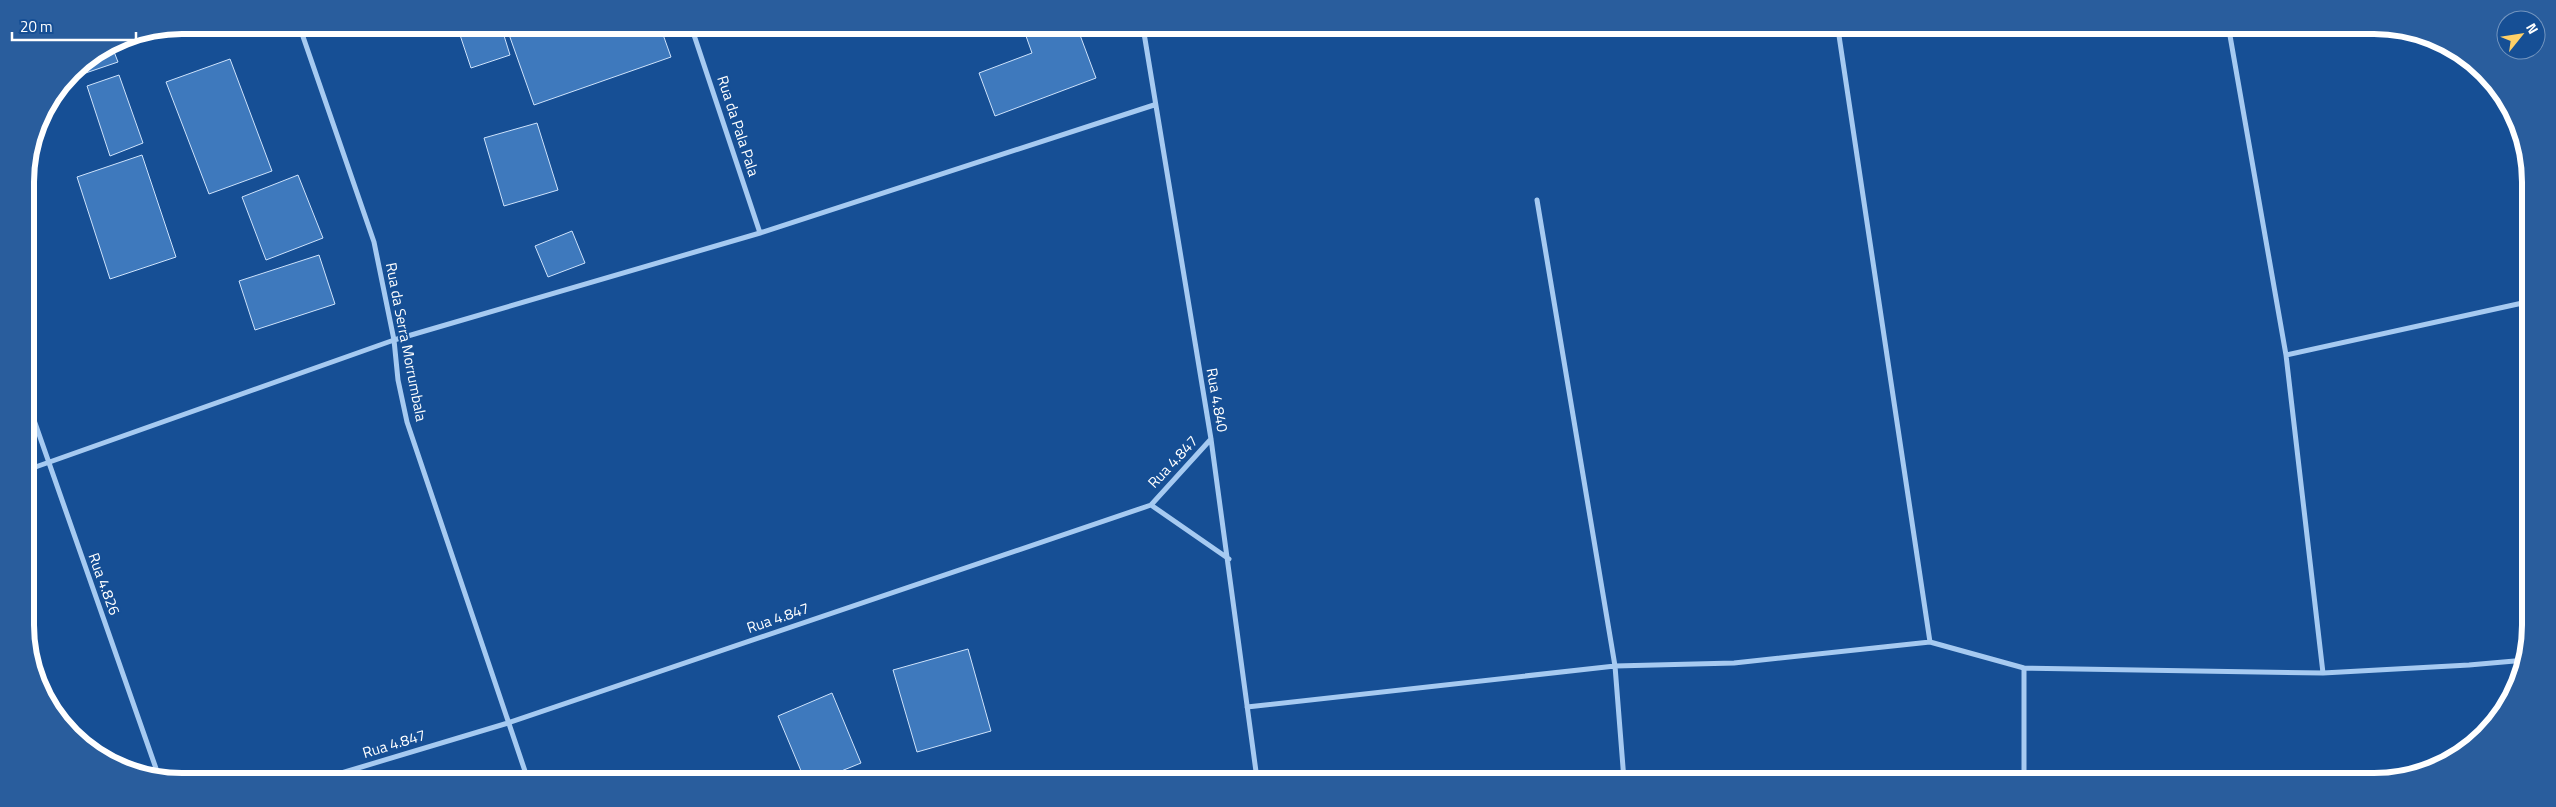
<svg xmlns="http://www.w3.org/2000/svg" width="2556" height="807" font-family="'Titillium Web',sans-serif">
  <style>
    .building { fill: #3e79bd; stroke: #cee3fc }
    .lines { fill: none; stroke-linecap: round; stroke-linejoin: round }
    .street { stroke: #a6caf1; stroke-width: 5 }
    .labels { text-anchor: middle; stroke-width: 4; stroke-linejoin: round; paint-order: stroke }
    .street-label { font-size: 15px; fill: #fff; stroke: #164f95 }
    .rim { fill: none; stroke: #fff; stroke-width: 6 }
  </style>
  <rect width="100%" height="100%" fill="#164f95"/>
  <path class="building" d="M 457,26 L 501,26 L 510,55 L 471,68 Z
    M 506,26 L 660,26 L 671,57 L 534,105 Z
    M 1051,27 L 1077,27 L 1096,78 L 995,116 L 979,73 L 1032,53 L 1026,36 Z
    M 111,44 L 118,62 L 65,80 L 71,71 Z
    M 230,59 L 272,171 L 209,194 L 166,82 Z
    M 119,75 L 143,143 L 110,156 L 87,86 Z
    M 537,123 L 558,190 L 504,206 L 484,138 Z
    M 142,155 L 176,257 L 110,279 L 77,177 Z
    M 298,175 L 323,238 L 266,260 L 242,197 Z
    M 572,231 L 585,263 L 548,277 L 535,246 Z
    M 319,255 L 335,304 L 255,330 L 239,281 Z
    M 968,649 L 991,731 L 917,752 L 893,670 Z
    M 832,693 L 861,763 L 824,778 L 804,778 L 778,716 Z"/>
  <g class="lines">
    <path class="street" d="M 299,25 L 374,242 L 394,340 L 398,380 L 407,422 L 527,777
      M 691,26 L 760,233
      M 1143,27 L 1211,439 L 1257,779
      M 1838,29 L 1930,642
      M 2229,30 L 2286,355 L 2323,673
      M 1537,200 L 1615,666 L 1624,780
      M 2286,355 L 2527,302
      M 27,400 L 159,777
      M 27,470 L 394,340 L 760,233 L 1154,105
      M 1151,505 L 1229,559
      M 2024,668 L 2024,781
      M 1247,707 L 1615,666 L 1734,663 L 1930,642 L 2024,668 L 2323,673 L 2469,665 L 2526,660
      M 328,777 L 508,723 L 1151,505 L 1211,439"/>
  </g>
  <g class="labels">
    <g class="street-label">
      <text transform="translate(738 126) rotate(72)" y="5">Rua da Pala Pala</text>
      <text transform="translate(406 342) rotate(79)" y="5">Rua da Serra Morrumbala</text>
      <text transform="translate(1217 400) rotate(80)" y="5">Rua 4.840</text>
      <text transform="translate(1173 462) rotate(-47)" y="5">Rua 4.847</text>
      <text transform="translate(104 584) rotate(70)" y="5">Rua 4.826</text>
      <text transform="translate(778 618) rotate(-19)" y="5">Rua 4.847</text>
      <text transform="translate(394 744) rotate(-17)" y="5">Rua 4.847</text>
    </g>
  </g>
  <path d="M0 0H2556V807H0ZM182 34H2374A148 148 0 0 1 2522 182V625A148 148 0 0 1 2374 773H182A148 148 0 0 1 34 625V182A148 148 0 0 1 182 34Z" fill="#295d9d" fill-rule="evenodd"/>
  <path class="rim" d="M182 34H2374A148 148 0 0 1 2522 182V625A148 148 0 0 1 2374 773H182A148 148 0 0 1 34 625V182A148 148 0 0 1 182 34Z"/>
  <g transform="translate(2521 35) rotate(60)"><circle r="24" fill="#164f95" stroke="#7395bf"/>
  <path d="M0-4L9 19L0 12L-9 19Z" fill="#ffd067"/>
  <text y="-8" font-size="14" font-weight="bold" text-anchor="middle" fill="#ffffff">N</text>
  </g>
  <path d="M12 32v8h124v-8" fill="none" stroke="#ffffff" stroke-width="2.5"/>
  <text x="20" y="32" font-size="15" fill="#ffffff" stroke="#164f95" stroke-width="4" paint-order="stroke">20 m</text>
</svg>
